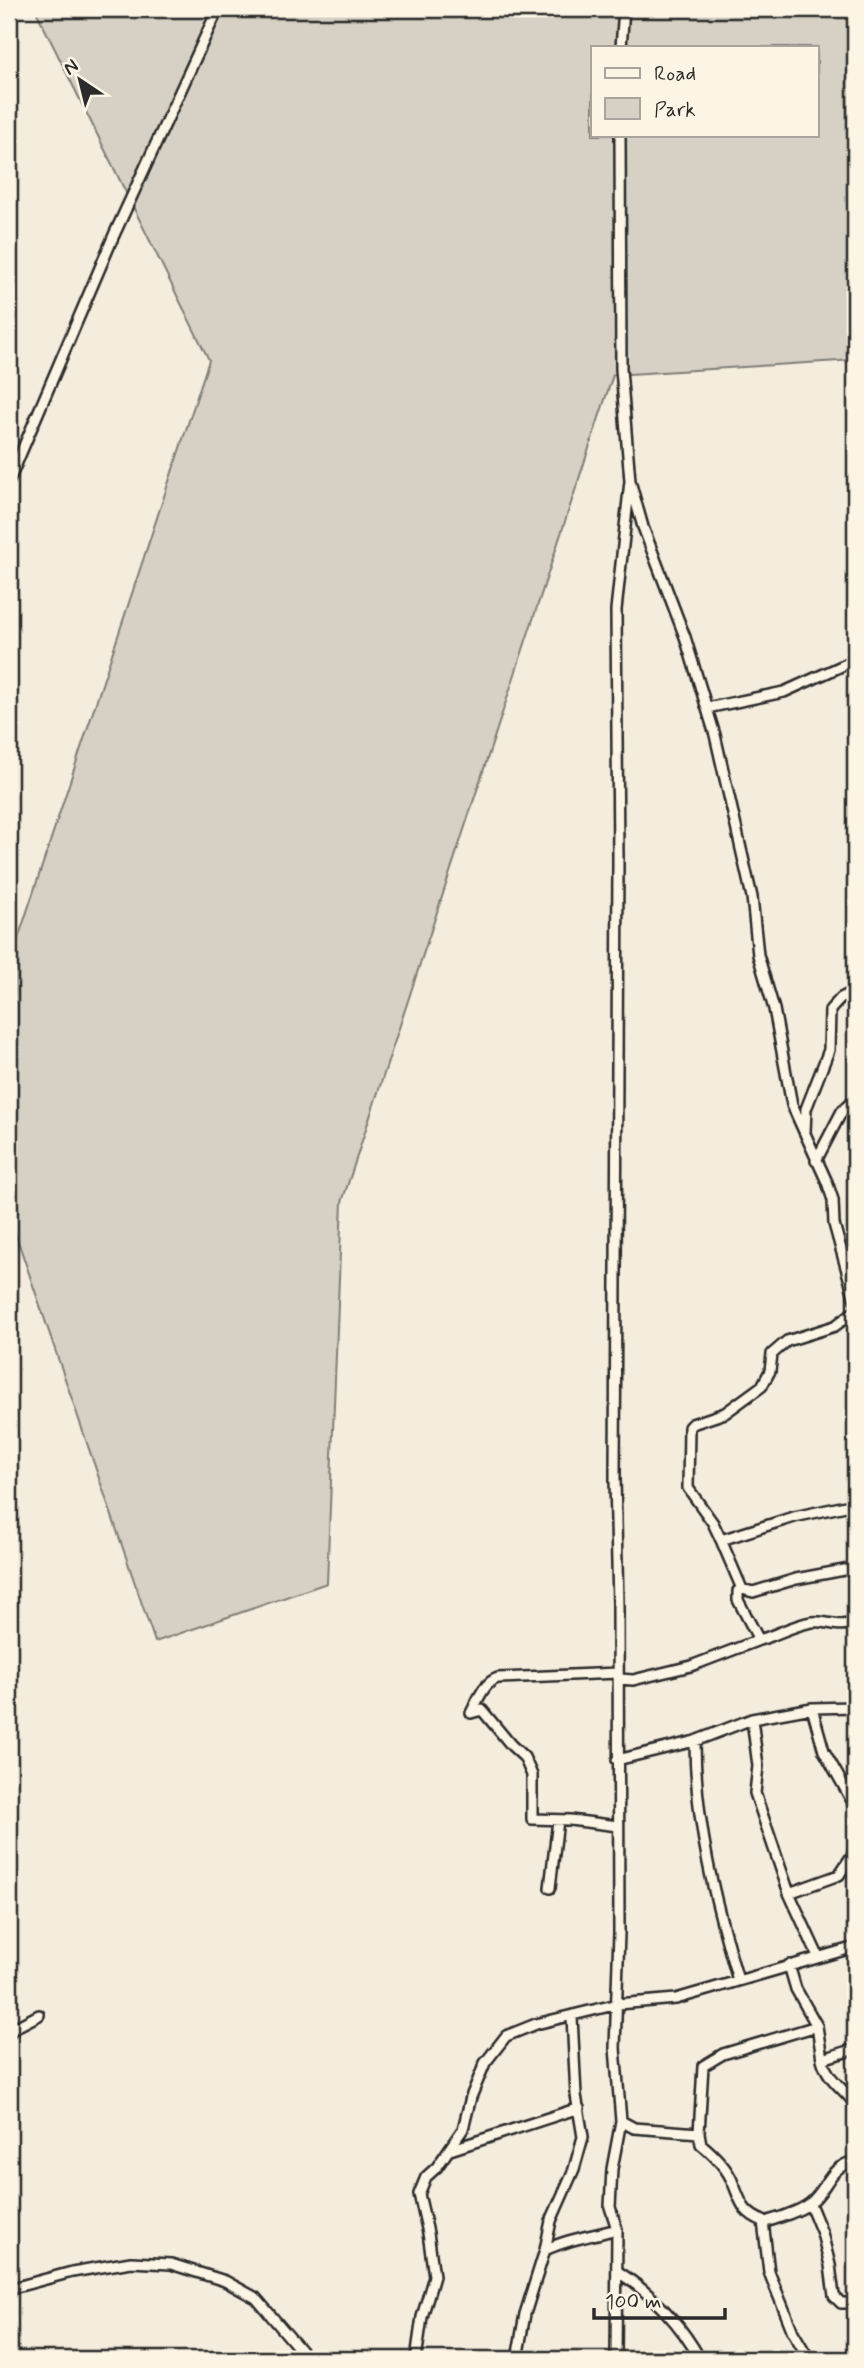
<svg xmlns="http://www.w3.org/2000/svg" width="864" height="2368" font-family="Mynerve,sans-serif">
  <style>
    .green { fill: #d6d1c4; stroke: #807e78; stroke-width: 2; fill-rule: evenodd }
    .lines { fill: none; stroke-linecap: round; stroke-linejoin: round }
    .street-casing { stroke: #2b2b2b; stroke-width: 14 }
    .street { stroke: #fcf5e5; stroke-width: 9 }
  </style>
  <rect width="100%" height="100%" fill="#f4edde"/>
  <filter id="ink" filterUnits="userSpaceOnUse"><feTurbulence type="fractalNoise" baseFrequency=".0143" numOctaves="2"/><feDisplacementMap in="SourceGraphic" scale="14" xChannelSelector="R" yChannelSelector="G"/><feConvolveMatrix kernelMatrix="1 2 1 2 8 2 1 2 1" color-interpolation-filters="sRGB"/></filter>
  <g filter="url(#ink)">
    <path class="green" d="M 35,9 L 855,9 L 855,360 L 613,375 L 342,1202 L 327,1583 L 155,1642 L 9,1215 L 9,1120 L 17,942 L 209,360 ZM 593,47 L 817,47 L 817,135 L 593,135 Z"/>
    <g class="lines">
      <g class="street-casing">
        <path id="street" d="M 621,47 L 624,9
          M 620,135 L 621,369 L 630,481 L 643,527 L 685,637 L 715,735 L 752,897 L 758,955 L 774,1009 L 792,1105 L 827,1182 L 833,1200 L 834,1224 L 855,1300
          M 9,481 L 114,235 L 218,9
          M 707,708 L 784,692 L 855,660
          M 805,1132 L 806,1109 L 829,1050 L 830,1010 L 841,998 L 855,991
          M 816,1161 L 842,1111 L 855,1099
          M 721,1540 L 713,1523 L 688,1488 L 689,1427 L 692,1424 L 725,1413 L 762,1386 L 770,1371 L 772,1354 L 787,1341 L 835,1326 L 855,1311
          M 742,1589 L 721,1540 L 794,1517 L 855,1504
          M 759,1640 C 777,1635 793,1625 812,1622 C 828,1620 840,1630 855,1621
          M 619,1679 L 633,1680 L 691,1666 L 759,1640 L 738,1600 L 738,1591 L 742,1589 L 753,1592 L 796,1579 L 855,1568
          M 812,1708 L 824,1751 L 855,1806
          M 752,1719 L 758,1766 L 755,1793 L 789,1893 L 818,1956
          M 695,1741 C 695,1823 715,1902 738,1980
          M 617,1760 L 695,1741 L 752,1719 L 812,1708 L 855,1707
          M 618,1826 L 570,1820 L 532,1819 L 532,1775 L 524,1757 L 511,1745 L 482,1710 L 471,1713 C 478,1700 484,1682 498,1678 L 618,1673
          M 550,1888 L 558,1820
          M 789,1893 L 839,1875 L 855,1851
          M 789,1965 L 796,1989 L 817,2026 L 822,2059 L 855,2049
          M 9,2034 L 14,2028 L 39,2015
          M 822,2059 C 827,2079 843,2088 855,2104
          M 621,2121 L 634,2128 L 699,2133 L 701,2144 C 713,2154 727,2167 733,2183 C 741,2201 741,2212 763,2221 L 769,2272 L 793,2332 L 809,2359
          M 699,2133 L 703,2066 L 723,2054 L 817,2026
          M 450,2150 L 579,2108
          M 810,2204 L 822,2233 L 830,2265 L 834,2296 L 841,2303 L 855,2303
          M 763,2221 L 763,2223 C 777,2218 797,2213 809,2204 C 828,2190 827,2167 855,2161
          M 545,2250 L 551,2221 L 574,2169 L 583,2137 L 576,2095 L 572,2017
          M 617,2271 C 651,2293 680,2323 700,2359
          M 9,2289 L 72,2272 L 131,2262 L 171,2264 L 225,2281 L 256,2298 L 308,2359
          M 416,2359 L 422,2317 L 434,2276 L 428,2233 L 419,2194 L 426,2177 L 437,2167 L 463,2129 L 471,2097 L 485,2063 L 506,2036 L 536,2024 L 618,2004 L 676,1999 L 855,1947
          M 517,2359 L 525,2314 L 545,2250 C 567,2239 592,2236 617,2229
          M 616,2359 L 617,2229 L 610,2207 L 612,2169 L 621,2121 L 615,2048 L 619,1933 L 618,1605 L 615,1479 L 618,859 L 616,610 L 630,481"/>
      </g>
      <use href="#street" class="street"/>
    </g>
  </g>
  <rect width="864" height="2368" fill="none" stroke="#fcf5e5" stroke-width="35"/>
  <rect x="18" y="18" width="829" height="2333" fill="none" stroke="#2b2b2b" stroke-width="2.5" filter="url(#ink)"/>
  <rect x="591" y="46" width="228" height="91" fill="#fcf5e5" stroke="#a8a49b" stroke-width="2"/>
  <rect x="605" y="68" width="35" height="10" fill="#fcf5e5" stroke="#a8a49b" stroke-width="2"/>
  <text x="654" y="80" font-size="21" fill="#2b2b2b">Road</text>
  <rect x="605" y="98" width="35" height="21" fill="#d6d1c4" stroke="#a8a49b" stroke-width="2"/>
  <text x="654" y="116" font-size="21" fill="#2b2b2b">Park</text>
  <g transform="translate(80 80) rotate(325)" stroke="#fcf5e5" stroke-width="5" paint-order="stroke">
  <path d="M0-5L12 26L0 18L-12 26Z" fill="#2b2b2b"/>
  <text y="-10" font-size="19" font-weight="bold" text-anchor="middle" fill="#2b2b2b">N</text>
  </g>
  <path d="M594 2308v10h131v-10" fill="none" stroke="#2b2b2b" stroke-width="3.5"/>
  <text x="605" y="2308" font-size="21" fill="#2b2b2b" stroke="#fcf5e5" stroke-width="5" paint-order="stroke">100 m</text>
</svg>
